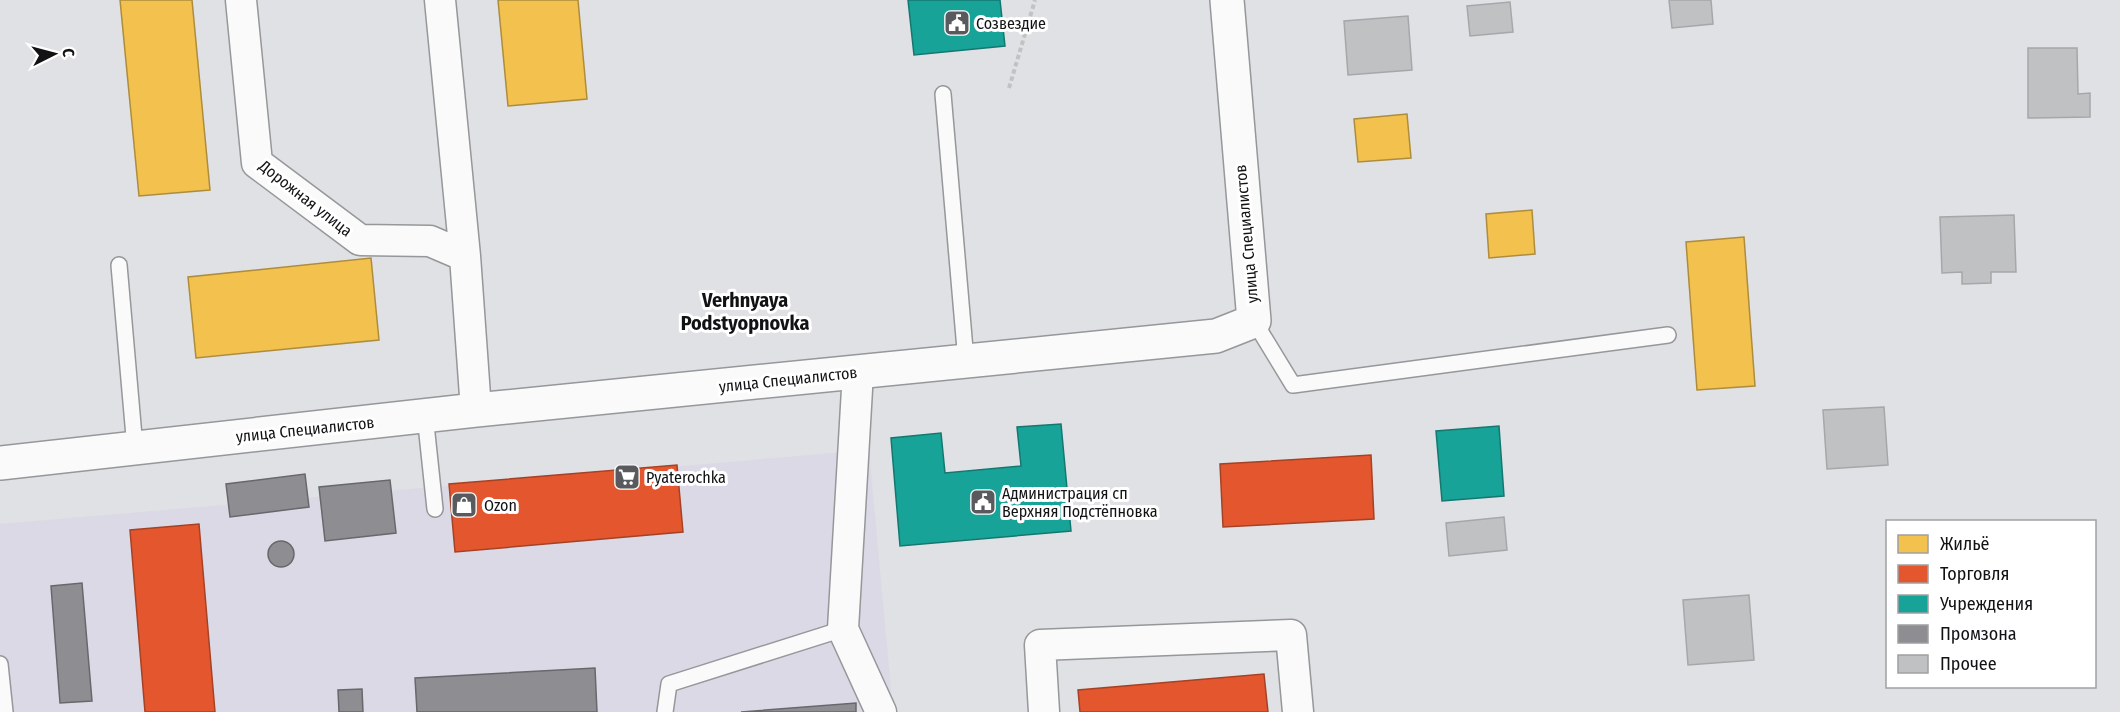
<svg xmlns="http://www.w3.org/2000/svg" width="2120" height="712" font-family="'Fira Sans Condensed',sans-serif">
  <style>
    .industrial { fill: #dbd9e6 }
    .homes { fill: #f2c14e; stroke: #ae8c3d; stroke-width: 1.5 }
    .shops { fill: #e4572e; stroke: #a54226; stroke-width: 1.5 }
    .public { fill: #17a398; stroke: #157870; stroke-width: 1.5 }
    .industry { fill: #8d8d92; stroke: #68686c; stroke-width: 1.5 }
    .building { fill: #c0c1c3; stroke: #a7a7aa; stroke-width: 1.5 }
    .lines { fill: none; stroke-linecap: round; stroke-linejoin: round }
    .service-casing { stroke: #959799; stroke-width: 18 }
    .minor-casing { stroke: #959799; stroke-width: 33 }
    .tertiary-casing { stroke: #959799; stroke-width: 36 }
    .path { stroke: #c2c2c3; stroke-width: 4; stroke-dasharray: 4.5 3; stroke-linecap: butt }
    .service { stroke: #fafafb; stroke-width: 15 }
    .minor { stroke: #fafafb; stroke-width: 30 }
    .tertiary { stroke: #fafafb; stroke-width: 33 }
    .labels { text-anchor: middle; stroke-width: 6; stroke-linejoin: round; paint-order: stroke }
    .poi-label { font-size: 16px; fill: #111214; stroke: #fff; text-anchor: start }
    .street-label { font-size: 16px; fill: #111214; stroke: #fff }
    .quarter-label { font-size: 20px; font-weight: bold; fill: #111214; stroke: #fff }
  </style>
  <rect width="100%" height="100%" fill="#dfe1e4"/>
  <path class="industrial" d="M 869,450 L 893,712 L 0,712 L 0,524 Z"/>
  <path class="homes" d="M 120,0 L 192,0 L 210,190 L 139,196 Z
    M 498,0 L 578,0 L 587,99 L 508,106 Z
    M 1407,114 L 1411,158 L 1358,162 L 1354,119 Z
    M 1532,210 L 1535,254 L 1489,258 L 1486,214 Z
    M 1744,237 L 1755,386 L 1697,390 L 1686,242 Z
    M 371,258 L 379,340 L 196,358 L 188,277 Z"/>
  <path class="shops" d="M 1371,455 L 1374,519 L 1223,527 L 1220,464 Z
    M 677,465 L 683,532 L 455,552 L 449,484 Z
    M 199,524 L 215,712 L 145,712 L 130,530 Z
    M 1264,674 L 1268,712 L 1080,712 L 1078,690 Z"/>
  <path class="public" d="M 908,0 L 1000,0 L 1005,46 L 914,55 Z
    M 1061,424 L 1071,531 L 900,546 L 891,438 L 941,433 L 945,473 L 1021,466 L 1017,427 Z
    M 1499,426 L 1504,496 L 1442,501 L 1436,431 Z"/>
  <path class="industry" d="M 305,474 L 309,507 L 230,517 L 226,484 Z
    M 390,480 L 396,533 L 325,541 L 319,487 Z
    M268 554a13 13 0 1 1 26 0a13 13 0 1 1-26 0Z
    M 82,583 L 92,701 L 60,703 L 51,586 Z
    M 595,668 L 597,712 L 417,712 L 415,678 Z
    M 362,689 L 363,712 L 339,712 L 338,690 Z
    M 856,703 L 856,712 L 741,712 Z"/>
  <path class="building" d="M 1669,0 L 1711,0 L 1713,24 L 1672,28 Z
    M 1510,2 L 1513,32 L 1470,36 L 1467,6 Z
    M 1408,16 L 1412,70 L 1348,75 L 1344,21 Z
    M 2028,48 L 2077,48 L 2078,94 L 2090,93 L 2090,117 L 2028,118 Z
    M 2014,215 L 2016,272 L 1991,272 L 1991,283 L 1962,284 L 1962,272 L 1942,273 L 1940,217 Z
    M 1884,407 L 1888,465 L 1827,469 L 1823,410 Z
    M 1504,517 L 1507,550 L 1449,556 L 1446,523 Z
    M 1749,595 L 1754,660 L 1688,665 L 1683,600 Z"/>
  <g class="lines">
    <g class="service-casing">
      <path id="service" d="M 943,94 L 966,361
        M 119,265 L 135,448
        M 1254,321 L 1293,385 L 1668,335
        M 425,415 L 435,509
        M 0,664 L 5,712
        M 665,712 L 669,684 L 843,629"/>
    </g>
    <g class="minor-casing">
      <path id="minor" d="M 241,0 L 257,163 L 360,240 L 430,241 L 465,256 L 476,410
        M 440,0 L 465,256
        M 858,372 L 843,629 L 881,712
        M 1044,712 L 1040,645 L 1291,635 L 1298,712"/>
    </g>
    <g class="tertiary-casing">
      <path id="tertiary" d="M 0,463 L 476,410 L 1216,336 L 1254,321 L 1227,0"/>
    </g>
    <path class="path" d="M 1009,88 L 1035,0"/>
    <use href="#service" class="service"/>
    <use href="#minor" class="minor"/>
    <use href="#tertiary" class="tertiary"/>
  </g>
  <defs>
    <g id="civic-square" transform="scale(1.35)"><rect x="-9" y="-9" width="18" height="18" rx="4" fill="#595a5d" stroke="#fff"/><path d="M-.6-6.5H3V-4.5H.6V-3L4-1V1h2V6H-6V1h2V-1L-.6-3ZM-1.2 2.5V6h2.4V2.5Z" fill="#fff"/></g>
    <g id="supermarket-square" transform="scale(1.35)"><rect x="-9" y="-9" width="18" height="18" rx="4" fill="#595a5d" stroke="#fff"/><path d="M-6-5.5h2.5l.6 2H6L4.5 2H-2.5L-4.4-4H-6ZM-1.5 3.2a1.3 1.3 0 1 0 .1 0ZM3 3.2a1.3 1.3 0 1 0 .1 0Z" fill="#fff"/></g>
    <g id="shop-square" transform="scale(1.35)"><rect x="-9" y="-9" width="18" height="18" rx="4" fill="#595a5d" stroke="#fff"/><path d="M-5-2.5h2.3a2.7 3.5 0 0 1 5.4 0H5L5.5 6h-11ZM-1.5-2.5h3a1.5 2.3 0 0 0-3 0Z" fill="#fff"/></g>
  </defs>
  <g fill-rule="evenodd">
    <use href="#civic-square" x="957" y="23"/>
    <use href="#supermarket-square" x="627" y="477"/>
    <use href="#civic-square" x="983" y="502"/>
    <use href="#shop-square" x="464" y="505"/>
  </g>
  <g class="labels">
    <g class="poi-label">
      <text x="976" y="29">Созвездие</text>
      <text x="646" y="483">Pyaterochka</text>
      <text x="1002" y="499">Администрация сп<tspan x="1002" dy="18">Верхняя Подстёпновка</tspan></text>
      <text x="484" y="511">Ozon</text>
    </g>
    <g class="street-label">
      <text transform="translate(306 198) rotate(38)" y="6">Дорожная улица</text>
      <text transform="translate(1246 234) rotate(-95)" y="6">улица Специалистов</text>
      <text transform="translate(788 379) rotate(-6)" y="6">улица Специалистов</text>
      <text transform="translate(305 429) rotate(-6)" y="6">улица Специалистов</text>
    </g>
    <g class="quarter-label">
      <text x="745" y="307">Verhnyaya<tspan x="745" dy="23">Podstyopnovka</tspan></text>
    </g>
  </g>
  <rect x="1886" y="520" width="210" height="168" fill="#ffffff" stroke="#a0a0a1" stroke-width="1.5"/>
  <rect x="1898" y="535" width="30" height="18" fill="#f2c14e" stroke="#a0a0a1" stroke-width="1.5"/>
  <text x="1940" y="550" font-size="18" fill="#111214">Жильё</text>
  <rect x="1898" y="565" width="30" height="18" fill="#e4572e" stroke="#a0a0a1" stroke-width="1.5"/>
  <text x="1940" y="580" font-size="18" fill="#111214">Торговля</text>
  <rect x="1898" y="595" width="30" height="18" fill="#17a398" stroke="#a0a0a1" stroke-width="1.5"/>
  <text x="1940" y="610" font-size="18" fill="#111214">Учреждения</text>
  <rect x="1898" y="625" width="30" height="18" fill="#8d8d92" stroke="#a0a0a1" stroke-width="1.5"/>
  <text x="1940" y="640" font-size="18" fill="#111214">Промзона</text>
  <rect x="1898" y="655" width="30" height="18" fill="#c0c1c3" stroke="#a0a0a1" stroke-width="1.5"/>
  <text x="1940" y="670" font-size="18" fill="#111214">Прочее</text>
  <g transform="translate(54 54) rotate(84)" stroke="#ffffff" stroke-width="4.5" paint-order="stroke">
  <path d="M0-4.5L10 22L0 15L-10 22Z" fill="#111214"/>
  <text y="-9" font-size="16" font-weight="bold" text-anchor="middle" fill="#111214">С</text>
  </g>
</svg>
